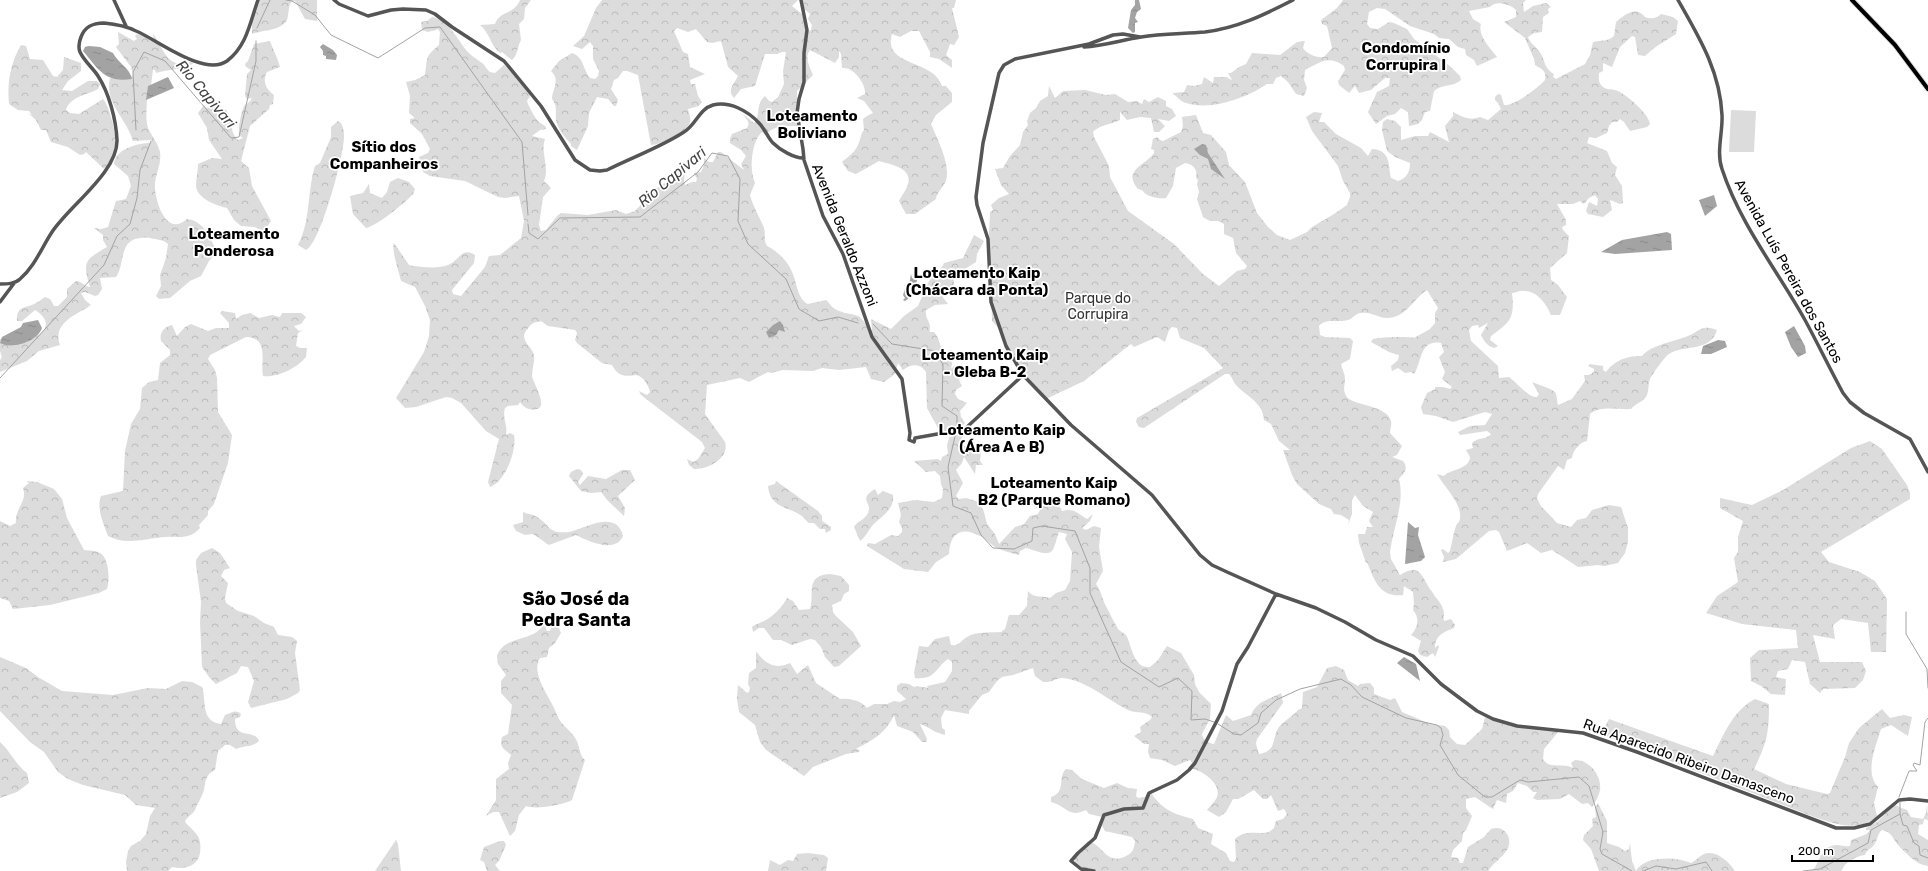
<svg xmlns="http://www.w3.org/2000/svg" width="1928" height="871" font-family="Rubik,sans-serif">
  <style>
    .forest { fill: url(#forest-crowns) }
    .garden { fill: #dcdcdc }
    .water { fill: url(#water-ripples) }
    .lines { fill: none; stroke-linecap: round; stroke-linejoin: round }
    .stream { stroke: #a3a3a3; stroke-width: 1 }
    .major-casing { stroke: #dbdbdb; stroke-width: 6 }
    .minor { stroke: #555; stroke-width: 3.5 }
    .major { stroke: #000; stroke-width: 4 }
    .labels { text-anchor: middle; stroke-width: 3.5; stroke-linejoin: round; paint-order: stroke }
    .street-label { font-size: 14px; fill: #000; stroke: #fff }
    .park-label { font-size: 14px; fill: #333; stroke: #fff }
    .neighbourhood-label { font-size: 15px; font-weight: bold; fill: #000; stroke: #fff }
    .water-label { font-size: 15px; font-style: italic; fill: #444; stroke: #fff }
    .district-label { font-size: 18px; font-weight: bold; fill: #000; stroke: #fff }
  </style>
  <defs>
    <pattern id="forest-crowns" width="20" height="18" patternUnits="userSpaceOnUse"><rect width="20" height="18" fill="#dcdcdc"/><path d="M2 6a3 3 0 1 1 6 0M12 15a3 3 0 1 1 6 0" fill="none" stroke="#bbb"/></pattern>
    <pattern id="water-ripples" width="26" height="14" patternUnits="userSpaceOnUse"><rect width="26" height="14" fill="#a3a3a3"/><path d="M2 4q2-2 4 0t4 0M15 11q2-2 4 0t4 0" fill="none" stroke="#8b8b8b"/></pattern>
  </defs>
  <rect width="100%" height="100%" fill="#fff"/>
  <path class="forest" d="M 258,0 L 317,0 L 317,21 L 305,19 L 295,1 L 291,2 C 288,8 289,14 287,20 C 281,31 262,30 252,34 L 252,19 Z
    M 520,0 L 531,0 L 525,8 L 524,19 L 519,24 L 521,40 C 517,47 518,55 512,60 L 502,52 L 500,53 C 490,45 490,33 480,25 L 495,24 C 499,11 514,15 520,0 Z
    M 602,0 L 798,0 L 792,6 L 802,14 L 807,32 L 811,30 L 812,25 L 808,19 L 810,14 L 804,9 L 803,0 L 956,0 L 954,8 L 952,8 L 959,37 L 954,45 L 950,44 L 946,55 L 952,60 L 952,68 L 939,59 L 930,57 L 930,52 L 919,31 L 911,31 L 900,37 L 892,34 C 882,67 934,59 942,86 L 946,86 L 952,93 L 952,102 L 936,115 L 931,124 C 937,139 951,164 946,181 C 943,187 936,194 936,199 L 915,214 L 906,214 L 899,201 C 901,196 905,192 907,187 C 915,168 892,165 879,161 L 856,174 L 848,171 L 842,162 C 848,157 855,152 858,145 C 861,139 860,135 864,130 L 863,119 L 867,116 L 873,113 L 864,101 L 857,98 L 865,94 C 866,85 857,73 849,69 C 847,68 844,68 842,68 L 841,54 L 839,51 L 839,57 L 835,63 L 810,50 C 804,58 810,67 813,75 L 797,91 L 797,126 C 783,126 775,125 765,135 L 762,132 C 751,142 749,170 755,183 L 750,195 C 753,207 760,217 764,228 C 766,235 763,239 767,246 C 777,251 788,261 792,272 C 797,282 797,299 808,304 L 826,300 C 829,302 831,307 835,309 C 854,319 857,307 871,332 L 872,329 L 871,319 L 891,329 L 904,316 L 918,306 L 929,281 L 942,267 L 944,263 L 963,258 L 974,235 L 984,241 L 977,254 L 976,262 L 954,276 L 954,286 L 947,290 L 938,289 L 941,295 L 948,304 L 935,305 L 926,310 C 925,318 929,320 930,326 C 930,328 929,330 930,332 L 934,332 C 940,338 939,348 946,353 L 950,350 L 952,350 L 953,359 L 951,369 L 955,365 L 961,378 L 959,380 L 962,386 L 956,390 L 955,394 L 958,399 L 967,403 L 960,411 L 961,417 L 965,423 C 960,431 948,431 939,430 L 927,408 L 926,372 C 920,363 911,364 903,370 L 898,363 L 895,374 L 884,382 L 871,379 L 866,367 L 839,370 L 822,368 L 813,371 L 783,370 L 771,373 L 768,372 L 749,382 L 740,378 L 707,385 L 705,414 L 725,442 C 730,458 708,470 694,469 L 689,465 L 687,459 L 693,462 L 698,459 L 705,448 L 702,442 L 641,395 L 639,391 L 647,395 L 650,392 C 648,384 644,378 637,375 C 626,376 619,378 612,365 L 602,363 L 577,343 L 575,340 L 577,333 L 575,330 L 548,326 L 541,321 C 540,322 538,322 536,322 C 532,322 525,331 524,335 C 524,344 532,347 534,355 C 535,360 532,370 532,376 C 533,384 554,414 529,409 C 525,408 522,405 520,402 L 518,405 L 508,406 L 505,408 C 502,418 508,425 506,435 L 510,433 L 514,435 C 517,451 505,482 490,487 L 488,482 L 499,439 L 486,431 L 461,403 L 452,398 L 446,397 L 416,407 L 405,408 L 396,398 L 424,352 L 429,336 L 430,320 L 425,306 L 415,287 L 401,281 C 399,272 391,249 394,243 L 409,265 L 413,266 C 424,267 438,269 448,265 C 459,261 462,246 475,255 L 474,263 L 452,290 L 453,294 L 461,296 L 485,267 L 489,256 L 500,255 L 521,238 L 524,221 L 519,196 L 505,198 L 498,197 L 465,181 L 430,176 L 423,172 L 419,157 L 428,153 L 430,149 L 422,134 L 410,123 L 410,119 L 415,118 L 409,113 L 410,96 L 406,82 L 415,80 L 425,75 C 428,57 424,58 439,45 L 440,32 L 438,29 L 428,32 L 422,30 L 421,22 L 427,21 L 432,17 C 449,20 457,39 467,51 C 471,56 477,59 482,63 C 485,65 486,69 490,72 L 495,73 L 504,65 L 525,85 L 530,96 L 527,101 C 528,105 535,118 538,121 C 541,124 543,124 546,127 L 546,129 L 540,130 L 532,136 L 545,139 C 540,154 550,166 544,181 L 551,188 L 543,197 L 539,225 L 541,231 L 546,230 L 557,216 L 561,213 L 588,215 L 616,210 L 626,214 L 635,211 L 660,185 L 672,181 L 671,175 L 675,169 L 681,168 L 685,169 L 684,181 L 685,185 L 692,182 L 696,182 L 697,179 L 694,173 L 701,172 L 704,165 L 704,158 L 709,162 L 713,162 L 718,152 L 721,152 L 744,170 L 741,164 L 746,156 L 741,150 L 730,143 L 730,139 L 732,134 L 747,128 C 751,121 746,120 743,114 L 754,123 C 761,116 755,105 765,96 L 769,101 L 772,102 L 778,97 L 784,84 L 783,71 L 786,52 L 782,52 L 777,54 L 765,54 L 755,86 L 741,89 L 734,98 C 726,90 735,83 738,76 L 728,67 L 721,41 L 712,43 L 707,42 L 696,29 L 688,32 L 677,28 L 674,31 L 683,52 L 688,54 L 690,67 L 705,74 L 690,80 L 691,84 L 695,84 L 698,96 L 702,102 L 699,106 L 688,109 C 689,113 691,118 690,122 C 688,132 660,145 651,145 L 638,75 L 627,71 L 623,71 L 618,78 L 614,80 L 611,89 L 618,100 L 616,106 L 614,106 L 608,99 L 597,97 L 589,113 L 588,126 L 577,150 L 571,146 L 571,144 C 566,139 557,128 556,120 C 555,111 558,107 552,99 C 552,89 561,80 551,71 L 559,61 L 572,53 C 584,57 583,70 590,78 L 595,79 L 598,76 L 599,71 L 593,59 L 593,46 L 590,42 L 582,49 L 573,46 L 584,36 L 596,8 Z
    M 1343,0 L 1526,0 L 1523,3 L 1524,12 L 1533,6 L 1546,3 L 1551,7 L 1548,9 L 1549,13 L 1543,17 L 1542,32 L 1534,33 L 1528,37 C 1530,43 1534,45 1538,50 C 1546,58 1542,67 1554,74 L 1553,77 L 1556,79 L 1585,64 L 1590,55 L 1593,42 C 1601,40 1607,42 1614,36 L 1616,22 C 1624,15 1636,5 1645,17 C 1651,19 1656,19 1661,14 L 1673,17 L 1678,21 L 1676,34 L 1654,48 L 1645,56 L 1638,55 L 1635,37 L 1632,36 L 1620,47 L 1612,67 L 1603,63 L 1603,71 L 1599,73 C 1599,77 1598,81 1601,85 C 1605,91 1612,88 1618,91 C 1628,96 1649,114 1650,124 L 1647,127 L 1630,131 L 1624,122 L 1620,119 L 1617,122 L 1612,122 L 1609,126 L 1607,133 L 1596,138 L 1589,137 L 1587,143 L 1607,151 L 1612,163 L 1617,167 L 1615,175 L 1622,186 L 1623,203 L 1620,204 L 1610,200 L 1612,210 L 1603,217 L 1588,214 L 1586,211 L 1589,202 L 1597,206 L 1598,199 L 1595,195 L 1589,198 L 1584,204 L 1580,201 L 1573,204 L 1557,204 L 1566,220 L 1566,225 L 1562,227 L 1563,230 L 1569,236 L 1567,253 L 1550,268 L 1551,280 L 1558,285 L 1567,297 L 1560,315 L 1551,315 C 1547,304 1535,288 1521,291 C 1518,291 1516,293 1512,293 C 1515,319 1510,322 1491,336 L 1490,340 L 1498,346 L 1494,348 C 1487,346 1484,341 1481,335 L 1488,323 L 1479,328 L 1478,325 L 1472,326 L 1469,330 L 1471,341 L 1498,366 L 1499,378 L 1509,377 C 1516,382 1529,398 1537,397 L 1539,394 L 1532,382 C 1537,384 1552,389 1555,392 C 1557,395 1557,402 1558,405 L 1572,399 L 1585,381 L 1584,375 L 1589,375 L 1594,372 L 1594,369 L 1588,366 L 1590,364 L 1603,366 L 1603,370 L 1606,372 C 1615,360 1626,356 1642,356 C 1650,345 1676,341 1688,336 C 1694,334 1700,328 1705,328 C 1710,327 1713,329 1717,330 C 1710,353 1684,344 1669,354 C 1665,356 1652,375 1650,379 C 1648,384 1649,392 1646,397 C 1642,402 1635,404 1631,409 C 1619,410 1600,405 1590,414 L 1587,441 C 1580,442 1573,450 1572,458 L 1567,460 L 1564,470 L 1558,466 L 1538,494 L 1537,499 L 1541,506 L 1557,523 L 1571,527 L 1577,520 L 1586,518 L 1592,510 L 1609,505 L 1621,507 L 1628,528 L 1628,542 L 1625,553 L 1618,563 L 1604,566 L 1598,565 L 1578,567 L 1552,550 L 1541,553 L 1527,543 L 1507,551 L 1499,532 L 1496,530 L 1489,531 L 1456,559 L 1443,562 L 1444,557 L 1441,550 L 1443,549 L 1448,553 L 1450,551 C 1452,543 1453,534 1456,526 C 1457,523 1460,522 1460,518 C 1462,503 1444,487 1437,474 L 1444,476 C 1452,468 1469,470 1470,457 L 1466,450 L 1473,448 L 1472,443 C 1477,437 1487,440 1491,434 L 1487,431 L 1460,435 L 1458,432 L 1470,426 L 1485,425 L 1492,414 L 1485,412 L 1453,422 L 1436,416 L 1423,414 L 1421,407 L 1427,393 L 1435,389 L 1435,387 L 1443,387 L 1450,389 L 1452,387 L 1442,379 L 1445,372 L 1439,357 L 1444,352 L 1441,343 C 1419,339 1422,363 1414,374 L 1411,372 L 1405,373 L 1398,368 L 1392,371 L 1391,366 L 1398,360 L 1399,355 L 1389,352 L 1371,342 L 1373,339 C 1379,337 1410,336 1414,338 L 1430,329 L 1435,323 L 1435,313 L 1438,308 L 1427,290 C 1416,297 1407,314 1394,317 C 1380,321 1373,311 1361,313 C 1355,313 1353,319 1348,320 C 1338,323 1326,318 1319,326 L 1320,335 L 1325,337 L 1350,338 L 1353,341 L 1350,359 L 1341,364 C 1342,369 1345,374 1345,379 C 1345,386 1342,390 1347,397 C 1352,405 1387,405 1391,421 C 1392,425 1390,429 1390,433 L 1402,446 L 1397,455 L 1392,457 L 1403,461 C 1409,469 1404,473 1399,479 C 1405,503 1393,528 1390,552 L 1391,559 L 1400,575 C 1422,561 1422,580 1433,593 C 1436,599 1441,602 1443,609 C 1445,613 1443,617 1444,621 L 1451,619 L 1455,625 L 1454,628 C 1444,632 1435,635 1435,648 L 1438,645 L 1439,647 L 1435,657 L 1433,653 L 1427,657 L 1420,655 L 1418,651 L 1421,641 L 1411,635 C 1418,628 1420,618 1413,610 L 1414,603 L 1413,592 L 1404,586 L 1403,595 C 1380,598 1374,580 1367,562 L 1366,563 L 1359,543 L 1358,534 L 1365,534 L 1367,527 L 1373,527 L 1369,521 L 1373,512 L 1363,506 L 1355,495 L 1352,500 L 1352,514 L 1348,525 L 1349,520 L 1341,515 L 1334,514 L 1331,509 L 1319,504 L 1297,484 L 1292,475 L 1283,450 L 1290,450 L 1279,441 L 1271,424 L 1264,420 C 1263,402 1247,397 1236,385 C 1233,382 1233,378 1229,374 L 1225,374 L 1144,428 L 1139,427 L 1136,422 L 1137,418 L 1223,368 L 1204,348 L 1180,338 L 1177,328 L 1172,327 L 1169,330 L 1165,342 L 1157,337 L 1134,347 L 1131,344 L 1084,381 L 1046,399 C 1034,385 1020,372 1012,356 C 1003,340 1006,335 992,321 L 989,233 L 990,212 L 993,210 L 991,205 L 999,198 L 1009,194 L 1001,185 L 995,169 L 1003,168 L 1010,156 L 1020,145 L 1023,132 L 1028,125 L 1027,121 L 1030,113 L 1036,108 L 1040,101 L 1048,96 L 1049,86 L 1055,98 L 1063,91 L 1085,90 L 1106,95 L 1115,94 L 1128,102 L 1137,101 L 1142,104 L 1144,99 L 1149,102 L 1158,97 L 1166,101 L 1166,106 L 1172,109 L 1176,116 L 1169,121 L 1158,119 L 1165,126 L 1159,132 L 1154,132 L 1151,118 L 1140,117 L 1127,120 L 1120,112 L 1120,120 C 1112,124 1097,126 1093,132 L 1094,137 L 1109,166 L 1110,177 L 1128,211 L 1174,244 L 1203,274 L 1219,286 L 1237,271 L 1245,269 L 1247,266 L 1236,253 L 1233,238 L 1224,234 L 1224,224 L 1218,221 L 1210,221 L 1203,217 L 1197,199 L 1199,192 L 1197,184 L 1198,180 L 1196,178 C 1198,169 1193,164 1185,163 L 1176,168 L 1173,186 L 1166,198 C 1159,199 1146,197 1142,190 L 1138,189 C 1122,170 1146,165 1154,153 L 1154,150 L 1151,149 L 1153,139 L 1158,137 L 1160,140 L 1163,141 L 1181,132 L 1183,126 L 1182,117 L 1196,115 L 1203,133 L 1211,135 L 1226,152 L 1229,165 L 1245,182 L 1257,213 L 1268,227 L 1277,235 L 1290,240 L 1307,232 L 1312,227 L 1334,214 L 1347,205 L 1350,197 L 1350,193 L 1343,181 L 1338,166 L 1312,131 L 1306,117 L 1314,112 L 1322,113 L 1319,122 L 1324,122 L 1336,134 L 1361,148 L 1368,156 L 1372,149 C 1391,150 1388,165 1391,178 L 1398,181 C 1407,178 1410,172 1410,163 L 1395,157 L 1387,151 L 1382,130 L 1383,122 L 1387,119 L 1395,121 L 1401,127 L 1401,140 L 1415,136 L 1428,136 L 1430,132 L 1449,142 L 1445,126 L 1453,116 L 1453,112 C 1463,117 1469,121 1480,117 L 1488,120 L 1501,109 L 1498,103 L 1495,100 L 1495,97 L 1498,94 L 1501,95 L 1504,105 C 1514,106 1538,88 1545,80 C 1547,70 1541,69 1535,65 L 1534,59 L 1525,38 L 1504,22 L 1516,17 L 1516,10 C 1510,4 1496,0 1490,7 L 1469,11 L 1473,19 L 1481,24 C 1477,35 1491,49 1497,57 L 1477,66 L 1474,60 L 1466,55 L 1465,49 L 1458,47 L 1449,39 L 1439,38 L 1434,34 L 1410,26 L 1385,9 L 1377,8 L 1369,12 L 1367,24 L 1370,28 L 1378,29 L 1389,22 L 1394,23 L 1407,29 L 1414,39 L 1451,67 L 1460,76 L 1461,80 C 1453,87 1442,84 1434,91 L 1430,111 L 1425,112 L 1422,120 L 1418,124 L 1409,126 L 1408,112 L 1401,108 L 1395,114 L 1387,116 L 1376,124 L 1368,112 L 1377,92 L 1389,86 L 1390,78 L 1385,78 L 1371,90 L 1359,93 L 1355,86 L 1349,93 L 1339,85 L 1338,81 L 1345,70 L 1344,66 C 1328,55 1321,62 1305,70 L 1304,80 L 1307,88 L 1304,96 L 1296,94 L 1288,82 L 1281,76 L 1276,78 L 1273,84 L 1267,84 C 1247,98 1210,111 1186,103 C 1181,102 1178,97 1173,94 L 1173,93 L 1184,92 L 1187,85 L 1194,86 L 1202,84 L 1204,77 L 1213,83 L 1214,77 L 1226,77 L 1232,80 L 1228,73 L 1231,73 L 1239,67 L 1246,64 L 1252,53 L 1280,55 L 1297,42 L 1305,41 L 1303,48 C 1307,54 1316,58 1324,57 L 1332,48 L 1327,26 L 1322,24 L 1321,20 L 1337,8 Z
    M 118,32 L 134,41 L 137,39 L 135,36 L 137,34 L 154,39 L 153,34 C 160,42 164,59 176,63 C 182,65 188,60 194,63 C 182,70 169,69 156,73 L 155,70 L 153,70 L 150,93 L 147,98 C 147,107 145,118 148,128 C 151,135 159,145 160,152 C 162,165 154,176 155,188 C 156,204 167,237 187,219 C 204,220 211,240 217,252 L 209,261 L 201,276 L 190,281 L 170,298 L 159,299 L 156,296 L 161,286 L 160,275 L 166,258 L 168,244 C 163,239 157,240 150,238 C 145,237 140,238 135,239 C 119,245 125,264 116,277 L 100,278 L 102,289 L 98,295 L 95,296 L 85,292 L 81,293 L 85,300 L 91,305 C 77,315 52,322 60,345 L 39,351 L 27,361 L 0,372 L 0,360 L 2,357 L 0,351 L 0,339 C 6,338 12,342 19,342 C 21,342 25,340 28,340 C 46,334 54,322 35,310 L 22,321 L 17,321 C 16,306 26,308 34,304 C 38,302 41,300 45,297 L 50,299 L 54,306 L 58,306 L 67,297 L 67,289 L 76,281 C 82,281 85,287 90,287 C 82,261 85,260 107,247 L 103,240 L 103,235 L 94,228 L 101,229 L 108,227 L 116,201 L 126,199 L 131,186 L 128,176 L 114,164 C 115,149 138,143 150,143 L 152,140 L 133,141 C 127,119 104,103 110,78 L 131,77 L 133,74 L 131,67 L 116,47 L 119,44 Z
    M 270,41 C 273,50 278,58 280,67 L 267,72 C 262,81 266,89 274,95 L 273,104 L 270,105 L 269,109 L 250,126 L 241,161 L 249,168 L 252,186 L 271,221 L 264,232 L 255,227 L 241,226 L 234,220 L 227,208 C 218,206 197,199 196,186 C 196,179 198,171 198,164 L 212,158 L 222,159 L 209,140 L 207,128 L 198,113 L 204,105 L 206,108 L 213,106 L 226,110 C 233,119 229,132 238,140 L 243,138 L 239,135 C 238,129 241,110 245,105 C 248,103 250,102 252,98 L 247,99 L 245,96 L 247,74 L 251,70 L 246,67 L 245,64 L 248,61 L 254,44 Z
    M 21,45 L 26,46 L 30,59 L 43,60 L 53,76 L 57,77 L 63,70 L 64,57 L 81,63 L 81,71 L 68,81 L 62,90 L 72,91 L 88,81 L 97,81 L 100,84 L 98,89 C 88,95 70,96 66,110 L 70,113 L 79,114 L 103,99 C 110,107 118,139 115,150 C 114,157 108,165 104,169 L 86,152 L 84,154 L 80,155 L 68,147 L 51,142 L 46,130 L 41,130 L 36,120 L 28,113 L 32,115 L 29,111 L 18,110 L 9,104 C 7,83 10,64 21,45 Z
    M 338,121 L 341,123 C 343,127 344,131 344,135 C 345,153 320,244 306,250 L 298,245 C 311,220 307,192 315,166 L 320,163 L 331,137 L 331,127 Z
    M 398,178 L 409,182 L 415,189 L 413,194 C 406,202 377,226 366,228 L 353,214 L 350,196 L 363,193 L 369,184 L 370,193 L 382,198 L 387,192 L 390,182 Z
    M 222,311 L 235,313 L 236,319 L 242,315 L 250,313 L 259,318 L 272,315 L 280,317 L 282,313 L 301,313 L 306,317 L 301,324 L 294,326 L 299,331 L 303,330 L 298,333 L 296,346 L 300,348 L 307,348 L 306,357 C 297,368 277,378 263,376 C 260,362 270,338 246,337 L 210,355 L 208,359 L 215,370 L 217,378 L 218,412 L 232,435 L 228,463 L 214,504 L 208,511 L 208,515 L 199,525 L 200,528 C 196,532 193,535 187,536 C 181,538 173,536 166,537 C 146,538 127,546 108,536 C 104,525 96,508 101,496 L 123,491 L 125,451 L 131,424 L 140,409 L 142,388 L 149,382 L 158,380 L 160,363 L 170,355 L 170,350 L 161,341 C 159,333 164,327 172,325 L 177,336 L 185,327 L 191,324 L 208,331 L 216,328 L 229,328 L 229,323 L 220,313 Z
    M 966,431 L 961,439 L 961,444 L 969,448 L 973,441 L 981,451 L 980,461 L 983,465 L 976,465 L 975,474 L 964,457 L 962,463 L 956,470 L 963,483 L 956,496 L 959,499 L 966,498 L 979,502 L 984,512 L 987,524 L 995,534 L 999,544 L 1015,527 L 1024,524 L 1030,516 L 1038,514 L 1040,510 L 1032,505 L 1030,499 L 1044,497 L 1052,505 L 1060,507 L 1062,511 C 1074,508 1077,513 1087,519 L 1093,514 L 1090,521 L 1082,528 L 1086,530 L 1094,526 L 1101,528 L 1099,547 L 1103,571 L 1096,584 C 1102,592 1102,600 1107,608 C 1109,612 1117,628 1119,630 C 1121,632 1124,633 1126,635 C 1132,645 1133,669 1150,667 L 1158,660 L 1167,646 L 1181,653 L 1194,675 L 1195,684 L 1199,692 L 1211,704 L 1210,719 L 1202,734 C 1203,740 1208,743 1214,744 L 1226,715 L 1233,721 L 1251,715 C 1257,701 1268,700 1281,693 L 1283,703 L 1257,739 L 1256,744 L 1259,754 C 1278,751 1271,738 1279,727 C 1284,721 1293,716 1298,710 L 1302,708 L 1303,692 L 1317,687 L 1327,668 L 1336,666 L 1344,670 L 1348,680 L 1358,686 L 1360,684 L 1370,683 L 1374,688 L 1374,694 L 1390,700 L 1395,698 L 1402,712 L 1430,724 L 1445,726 L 1449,730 L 1450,737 L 1457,744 L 1465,745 L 1482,729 L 1485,717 L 1499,722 L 1559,731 L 1544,749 L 1543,759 C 1549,770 1563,762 1573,768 L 1571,763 L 1575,760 C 1590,760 1602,776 1600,790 C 1599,796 1595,802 1592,807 L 1588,803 L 1582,804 L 1569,794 L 1560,799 L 1537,800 L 1533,798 L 1537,792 L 1533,792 L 1527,786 L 1518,783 L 1513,791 L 1507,794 L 1506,803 L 1497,800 L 1493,809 L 1475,797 L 1466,799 L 1466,808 L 1472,816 L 1466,830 L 1463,833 L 1462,841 L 1453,850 L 1451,857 L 1458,858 L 1460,863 L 1463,863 L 1468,847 L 1484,837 L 1491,829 C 1504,824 1514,838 1507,850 C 1502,858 1494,862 1488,871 L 1081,871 L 1075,864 L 1074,856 L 1088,841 C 1104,845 1106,866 1126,856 C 1133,853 1134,849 1135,841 L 1132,837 L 1105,831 L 1101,824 L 1102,817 L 1089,814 L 1086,810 C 1068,819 1066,805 1051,802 L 1051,797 C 1067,792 1057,777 1066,769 L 1072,770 L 1082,779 L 1104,788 L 1117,783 L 1128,788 L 1137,789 L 1136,796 L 1138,798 L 1145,797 L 1150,791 C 1161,809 1173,814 1193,819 L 1198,828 L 1213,834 L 1211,844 L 1226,853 L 1230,861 L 1234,862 L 1236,859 L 1235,839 C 1246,829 1256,835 1269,832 L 1274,828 L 1276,821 L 1283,819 L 1287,814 L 1284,809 L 1278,811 L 1271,795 L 1267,799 L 1263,799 L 1254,790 L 1238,799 L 1233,799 L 1226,812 L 1219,817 L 1207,810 C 1210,806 1215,802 1217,797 C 1222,783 1201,769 1188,768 L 1192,763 L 1190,760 L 1175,766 L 1162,760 L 1150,758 L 1148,752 L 1149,744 L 1144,744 L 1134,736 L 1141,732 L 1140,727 L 1150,720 L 1152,717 C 1145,710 1134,714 1126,709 C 1105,698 1087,681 1063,678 C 1057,677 1052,683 1043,682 L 1035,676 L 1033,668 L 1013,675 L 1002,677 L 997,681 L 989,692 L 982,695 L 969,711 L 969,714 L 945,710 L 941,718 L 942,728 L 945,730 L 945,735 C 935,733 929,727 920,724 L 927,739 L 926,742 L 922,742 L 913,732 L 897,726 L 894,715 C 886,733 873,740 856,749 L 860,750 L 859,752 L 846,754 L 813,767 L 804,776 L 766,750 L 760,742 L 755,725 L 739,712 L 737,698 L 738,685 L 747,693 L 749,692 L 750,688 L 748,684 L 749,673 L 756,668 L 756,651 C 765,664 775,670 790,663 L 797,674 L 808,665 L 816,683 L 840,699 C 848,698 861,700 867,708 L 874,704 L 887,704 L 894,701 L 900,702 L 906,699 L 897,691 L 897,686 L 901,683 L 909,684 L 914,687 L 917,686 L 928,688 L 927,686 L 945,682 L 952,671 L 952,662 L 948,659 C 935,668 936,680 915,678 L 914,673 L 919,646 L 928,647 L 935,639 L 949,636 L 951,645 C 960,646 960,641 967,637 C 977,631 990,633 1001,632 L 1005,629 L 1009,615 L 1019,615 L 1027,606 L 1028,591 C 1034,599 1042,595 1050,598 L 1056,593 L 1065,590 L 1070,581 L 1072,552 L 1065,539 L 1067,534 L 1059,532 C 1057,536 1056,543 1054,547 C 1051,559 1035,550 1026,548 L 1020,551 L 1019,555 C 1011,553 1002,551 995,547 C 990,544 987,540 982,537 C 963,526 950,531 949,554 L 936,562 L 928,572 L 904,569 L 867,546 L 868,543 L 875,544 L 891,535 L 898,536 L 902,532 L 902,528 L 899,522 L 901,515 L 898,503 L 915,500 L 934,502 L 942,498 L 943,489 L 941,484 L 940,476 L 935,471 L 926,472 L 914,461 L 938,459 L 941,461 L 942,457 L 948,454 L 947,445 L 950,435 Z
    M 1870,441 L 1882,449 L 1907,485 L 1910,493 L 1910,499 L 1821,552 L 1829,562 L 1860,572 L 1875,581 L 1887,599 L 1886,652 L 1871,652 L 1868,623 L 1841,619 L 1833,625 L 1835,639 L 1813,635 L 1820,662 L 1862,662 L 1866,671 L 1863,680 L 1855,688 L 1823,689 L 1820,693 L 1810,684 L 1805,662 L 1792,660 L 1788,669 L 1778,671 L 1776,677 L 1786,679 L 1785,695 L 1771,694 L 1761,686 L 1751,681 L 1750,658 L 1759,650 L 1798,648 L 1796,630 L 1742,624 L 1706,613 L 1717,596 L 1738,582 L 1734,558 L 1738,552 L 1738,537 L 1743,521 L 1720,508 L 1720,498 L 1752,505 L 1783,490 L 1851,448 Z
    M 577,469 L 581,470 L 583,474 L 578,482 L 580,485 L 588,476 L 606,479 L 622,470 L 630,470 L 635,480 L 618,496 L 625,508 L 624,516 L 608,501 L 601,492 L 591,493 L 581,491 L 569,476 L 571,472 Z
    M 26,481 L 37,482 L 54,489 L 62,499 L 67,518 L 84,550 C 89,551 95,550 100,553 C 109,558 110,580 107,589 L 99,593 L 50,605 L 13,609 L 9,601 L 0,598 L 0,521 L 10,526 L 16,523 C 14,510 28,501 23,488 L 29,483 Z
    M 776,481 L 818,511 L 822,516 L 822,521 L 831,527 L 831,530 L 826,533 L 825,529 L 820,529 L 814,523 L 809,523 C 806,521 804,518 802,516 C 789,506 770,509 768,486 L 775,484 Z
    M 875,489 L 878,495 L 883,491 L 893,495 C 895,510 880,517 872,526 C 868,531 865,538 860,541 L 854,527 C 857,521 865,520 868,513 C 873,502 857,500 875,489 Z
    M 523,512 C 528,514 536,515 540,519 C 546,523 550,531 557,532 C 561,532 569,533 573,531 C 587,527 617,510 623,536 C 615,554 588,541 576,535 L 549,545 L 533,534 L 525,535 L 516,531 L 513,525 L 523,522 Z
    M 212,548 L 220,553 L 230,568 L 224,570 L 221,576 L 228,583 L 225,598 L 226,603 L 238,611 L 254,616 L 264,623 L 274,627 L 278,635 L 292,637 L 297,641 L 295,653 L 300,690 L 298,693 L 287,699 L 251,708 L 248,702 L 254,681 L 248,667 L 241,666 L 237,673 L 216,684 L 209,677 L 202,667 L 200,622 L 201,602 L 196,565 L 196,560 L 201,553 Z
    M 830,574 L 841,576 L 849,585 L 849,591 L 844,594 L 841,601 L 832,605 L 833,612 L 836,616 L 853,632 L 861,646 L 839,666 L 834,667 L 825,657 L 821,647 L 815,640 L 810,639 L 792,645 L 781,640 L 773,640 L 764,628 L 759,628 L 753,632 L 752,627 C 756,624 760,623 764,621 C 773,617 783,606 787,598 L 793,601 L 799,610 L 810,609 C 815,595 804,575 830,574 Z
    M 544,623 L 547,631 L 550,631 L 552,626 L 555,625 L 559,628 L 561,633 L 555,643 L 549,648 L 547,657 L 540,658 C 531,671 547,694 552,704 C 555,709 556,714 559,719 C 563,726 571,731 575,738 C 580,744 579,756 585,760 L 572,800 C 563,805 535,810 526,806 L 519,815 L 515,831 L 510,836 L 499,812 L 493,812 L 486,816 L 496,800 L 496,779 L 509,769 L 508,763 L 511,755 C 504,749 499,748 502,737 L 508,734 L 512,705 L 501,693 L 501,681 L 506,675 L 498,664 L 497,656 C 504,634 536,643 544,623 Z
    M 0,657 L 26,668 L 38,677 L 62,691 L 113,695 L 148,688 L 166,689 L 182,681 L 192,682 L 202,687 C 207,702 200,721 221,724 L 225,715 C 232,713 235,709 241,714 L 240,717 L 235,719 C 235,741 254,728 259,741 C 251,748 245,745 236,749 L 230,745 L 225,745 L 218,751 L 215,770 C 205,775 206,780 204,790 C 202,797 197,804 195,810 C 192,815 187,816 185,822 C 190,828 199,834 200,842 C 203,862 191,871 172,867 L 168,871 L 127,871 L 126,862 L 128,851 L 131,846 L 140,841 L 146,834 L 150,816 L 155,808 L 136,805 L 125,795 L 83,785 L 68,779 L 58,772 L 44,752 L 30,742 L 0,711 Z
    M 1755,699 L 1769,704 C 1769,733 1767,743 1754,769 L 1786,784 L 1827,794 L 1830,793 L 1845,757 L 1849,743 L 1859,728 L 1882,709 L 1890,718 L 1904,715 L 1912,717 L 1908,736 L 1891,725 L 1881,729 C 1876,746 1864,772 1878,787 L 1874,803 L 1877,816 C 1859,833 1835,824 1814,817 L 1601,734 L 1609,719 L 1713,756 C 1723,736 1733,710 1755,699 Z
    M 0,742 C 11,752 15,764 27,773 L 29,783 L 17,792 L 0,798 Z
    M 1598,803 L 1607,821 L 1607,843 L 1619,847 L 1625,851 L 1629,849 L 1630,843 L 1632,861 L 1636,871 C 1645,855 1677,857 1691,863 C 1696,861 1699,856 1704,854 C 1716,849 1730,863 1735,871 L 1599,871 L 1591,849 L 1583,840 L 1584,835 L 1593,826 L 1592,819 L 1596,817 L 1595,808 Z
    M 1927,804 L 1928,820 L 1924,819 L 1923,824 L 1919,825 L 1918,834 L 1928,840 L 1928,866 C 1915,864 1907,854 1898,845 C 1893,839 1892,832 1882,830 C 1877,834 1878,840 1874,845 C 1871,849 1867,849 1865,855 C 1856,856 1845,862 1841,871 L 1810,871 L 1814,869 C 1820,860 1822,845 1837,845 C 1841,845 1845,847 1850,846 L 1851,840 L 1867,834 L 1870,830 L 1866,830 L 1866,828 L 1877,822 L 1894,805 L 1907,810 L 1911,817 L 1923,819 L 1926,813 Z
    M 396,840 L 398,844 L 401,871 L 375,871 Z
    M 500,841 L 504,841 L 506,845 L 499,861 L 495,865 L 500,871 L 487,871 L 484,862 L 480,860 L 484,847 Z
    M 808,853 L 824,855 L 828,858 L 826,871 L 768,871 L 770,860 L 780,865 L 788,860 L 793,861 L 797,854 Z"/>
  <path class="garden" d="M 1731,110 L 1756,111 L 1754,152 L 1729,152 Z"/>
  <path class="water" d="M 1135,0 L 1139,0 L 1141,9 L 1137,12 L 1135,18 L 1138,22 L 1135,23 L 1135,32 L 1133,33 L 1128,28 L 1131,10 L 1135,5 Z
    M 323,44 L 333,50 L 337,55 L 336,60 L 326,59 L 326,56 L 323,55 L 323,51 L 320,47 Z
    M 89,46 L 100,47 L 113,53 C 118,63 130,68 132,79 C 105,83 99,70 83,51 L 85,47 Z
    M 168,77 L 174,88 L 146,100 L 148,86 Z
    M 1202,144 L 1206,145 L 1208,153 L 1225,179 L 1211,169 L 1208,159 L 1200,155 L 1194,149 Z
    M 1714,195 L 1717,206 L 1705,216 L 1699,200 Z
    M 1667,232 L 1671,234 L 1672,250 L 1615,254 L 1601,252 L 1622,240 Z
    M 911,274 L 912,278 L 917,280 C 916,289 912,297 905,301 L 903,300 L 905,298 L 903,295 L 906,286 L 909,285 Z
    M 38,320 L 42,328 C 38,341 12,350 0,343 L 2,337 L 21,327 L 23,323 Z
    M 780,321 L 783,325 L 785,332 L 779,330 L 776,335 L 769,338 L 766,332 L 773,325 Z
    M 1794,326 L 1805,346 L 1806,353 L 1798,357 L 1791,347 L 1785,332 Z
    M 1718,340 L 1725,341 L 1727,347 L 1711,354 L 1701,354 L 1703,346 Z
    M 1408,522 L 1415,528 L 1419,527 L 1418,535 L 1425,557 L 1421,561 L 1405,564 Z
    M 1404,657 L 1416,664 L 1420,681 L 1397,663 Z"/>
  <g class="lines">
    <path class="stream" d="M 286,0 L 292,1 L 315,15 L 331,35 L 378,58 L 425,28 L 440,27 L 522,142 L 528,215
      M 257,28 L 270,0
      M 136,130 L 133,72 L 144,52 L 165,61 L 231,138 L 239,137 L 256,61 L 256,41
      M 528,224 L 529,233 L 538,239 L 560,218 L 640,217 L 698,172 L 712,153 L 728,156 L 740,179 L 738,221 L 748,244 L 786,279 L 799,309 L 819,321 L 838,317 L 858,323
      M 873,324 L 892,344 L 936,351 L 943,365 L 942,406 L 957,416 L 957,429
      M 0,378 L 104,265 L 117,236 L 130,224 L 137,198 L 140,170 L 151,141
      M 956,432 L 948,467 L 953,506 L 971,513 L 981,535 L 993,548 L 1014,549 L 1032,541 L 1033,528 L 1042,526 L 1075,531 L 1090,568 L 1090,593 L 1121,662 L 1159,687 L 1178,678 L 1192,691 L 1191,720 L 1205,719 L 1214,722
      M 1906,612 L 1906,634 L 1927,669 L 1928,688
      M 1218,724 L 1234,734 L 1241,735 L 1258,723 L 1261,713 L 1276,700 L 1300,689 L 1341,679 L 1351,685 L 1362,697 L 1406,718 L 1437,725 L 1441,728 L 1443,735 L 1440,745 L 1458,775 L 1485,797 L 1492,797 L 1520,780 L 1528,782 L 1579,777 L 1589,786 L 1603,832 L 1600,849 L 1602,854 L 1632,871
      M 1899,797 L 1909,771 L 1917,771 L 1913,765 L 1914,763 L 1920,765 L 1925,722 L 1928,718
      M 1900,802 L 1900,814
      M 1643,871 L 1656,866 L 1676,869 L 1706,862 L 1712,871
      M 1803,871 L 1820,869 L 1868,843 L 1871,830 L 1900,814 L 1903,825 L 1907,826 L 1914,843 L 1919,846 L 1920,855 L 1928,858"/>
    <g class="major-casing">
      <path id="major" d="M 1852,0 L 1895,45 L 1928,89"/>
    </g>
    <path class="minor" d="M 114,0 L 126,26
      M 334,0 L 339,4 L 368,16 L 391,10 L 403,9 L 426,10 L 435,14 L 452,27 L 504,61 L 541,106 L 575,160 L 590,170 L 600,171 L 607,170 C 633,157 661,147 684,132 C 696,125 699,109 713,105 C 730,101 748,111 759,123 C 765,129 768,138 773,143 C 780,150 794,158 803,158
      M 801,0 L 807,30 L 804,53 L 804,82 L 799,99 L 797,113 L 803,149 L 804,160 L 823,216 L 843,254 L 872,337 L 902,379 L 910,433 L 909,440 L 914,442 L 915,438
      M 1678,0 C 1699,37 1720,71 1722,115 C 1723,132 1716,152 1722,169 C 1740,224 1777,270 1805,320 C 1818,344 1830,369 1843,393 L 1850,402 L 1864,413 L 1910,439 L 1928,472
      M 1140,37 L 1123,34 L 1113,35 L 1089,44 L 1015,59 L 1004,65 L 999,73 L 983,143 L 976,197 L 977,205 L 988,239 L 991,302 L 1006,346 L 1023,375 L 1071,425 L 1152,495 L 1200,555 L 1212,565 L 1227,572 L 1276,594 L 1316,608 L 1345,622 L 1376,640 L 1413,656 L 1441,684 L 1477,711 L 1493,719 L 1517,726 L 1583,733 L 1637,752 L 1836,828 L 1854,828 L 1870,824 L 1899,800 L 1910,799 L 1928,801
      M 1084,47 C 1103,46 1122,40 1141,37 C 1161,33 1184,34 1205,32 C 1237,28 1264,15 1293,0
      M 0,284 C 7,284 15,284 20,279 C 35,266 42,247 52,232 C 69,206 118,172 117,140 C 116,119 109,93 98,76 C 93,68 84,61 80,52 C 78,47 79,42 81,37 C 85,26 93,23 104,23 C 115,24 126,26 136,31 C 158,40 204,77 227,61 C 247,46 250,22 258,0
      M 0,302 L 15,282
      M 915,438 L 960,430 L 967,427 L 1023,375
      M 1094,871 L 1081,869 L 1071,861 L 1078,853 L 1095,838 L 1104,815 L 1124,809 L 1143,808 L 1149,793 L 1177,780 L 1189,770 L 1195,763 L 1222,711 L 1237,664 L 1248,647 L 1276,594"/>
    <use href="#major" class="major"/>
  </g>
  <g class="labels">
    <g class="street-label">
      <text transform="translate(845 235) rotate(68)" y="5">Avenida Geraldo Azzoni</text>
      <text transform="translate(1789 271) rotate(61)" y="5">Avenida Luís Pereira dos Santos</text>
      <text transform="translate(1689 761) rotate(20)" y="5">Rua Aparecido Ribeiro Damasceno</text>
    </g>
    <g class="park-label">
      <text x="1098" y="303">Parque do<tspan x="1098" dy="16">Corrupira</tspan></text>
    </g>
    <g class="neighbourhood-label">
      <text x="1406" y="53">Condomínio<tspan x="1406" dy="17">Corrupira I</tspan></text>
      <text x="812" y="121">Loteamento<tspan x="812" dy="17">Boliviano</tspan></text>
      <text x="384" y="152">Sítio dos<tspan x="384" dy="17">Companheiros</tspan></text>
      <text x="234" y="239">Loteamento<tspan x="234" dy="17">Ponderosa</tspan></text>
      <text x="977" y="278">Loteamento Kaip<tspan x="977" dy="17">(Chácara da Ponta)</tspan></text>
      <text x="985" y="360">Loteamento Kaip<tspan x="985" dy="17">- Gleba B-2</tspan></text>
      <text x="1002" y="435">Loteamento Kaip<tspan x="1002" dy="17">(Área A e B)</tspan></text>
      <text x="1054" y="488">Loteamento Kaip<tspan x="1054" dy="17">B2 (Parque Romano)</tspan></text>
    </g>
    <g class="water-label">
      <text transform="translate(206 94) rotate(50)" y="5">Rio Capivari</text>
      <text transform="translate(672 177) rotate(-40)" y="5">Rio Capivari</text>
    </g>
    <g class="district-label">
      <text x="576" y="605">São José da<tspan x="576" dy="21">Pedra Santa</tspan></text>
    </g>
  </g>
  <path d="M1792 855v6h81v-6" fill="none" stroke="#000000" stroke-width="2"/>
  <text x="1798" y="855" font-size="12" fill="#000000" stroke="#ffffff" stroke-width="3" paint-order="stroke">200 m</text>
</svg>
